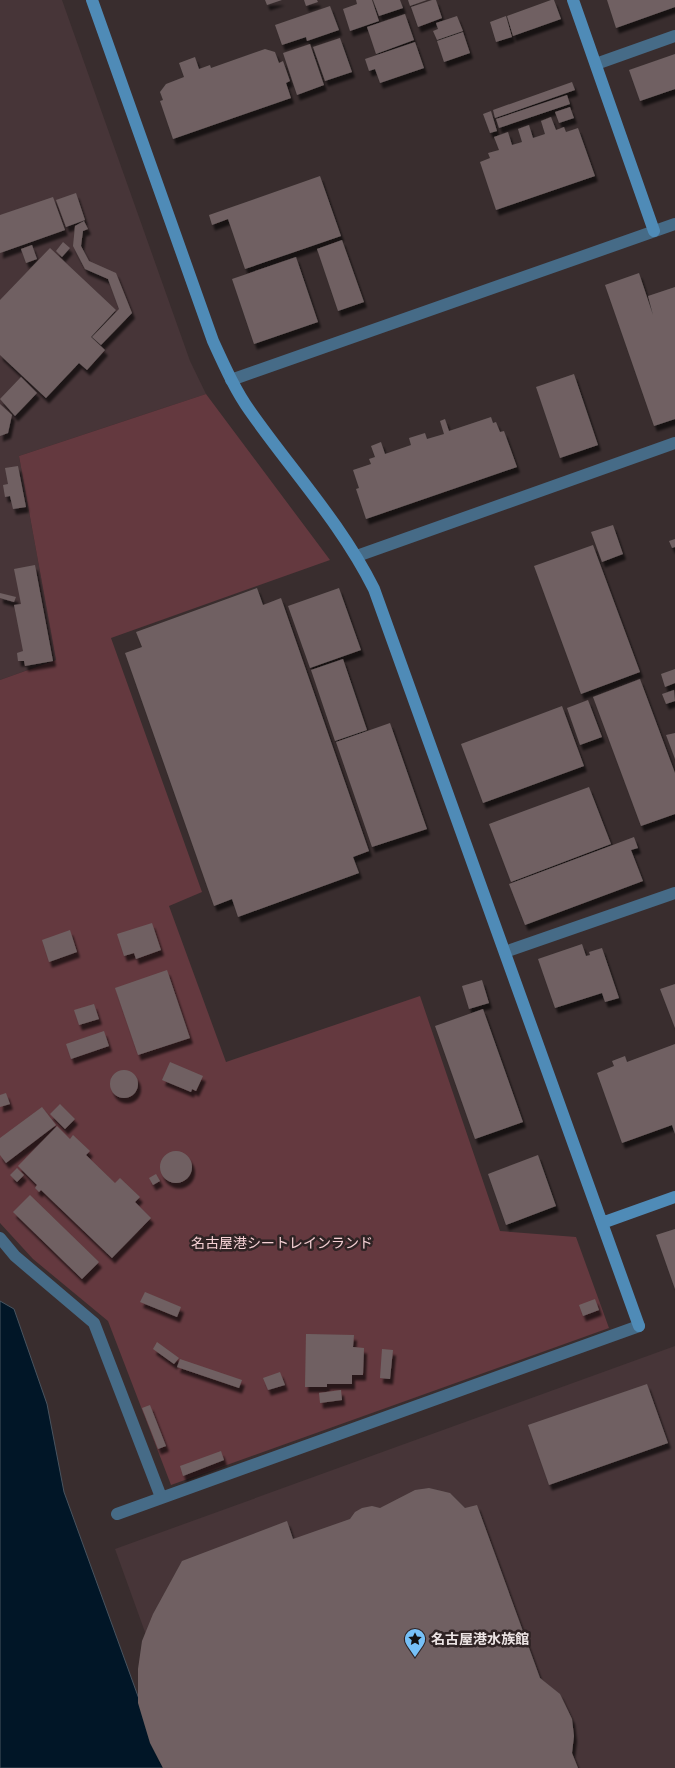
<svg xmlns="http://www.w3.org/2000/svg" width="675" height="1768" font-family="'Noto Sans','Noto Sans JP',sans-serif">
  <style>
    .built { fill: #473538 }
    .green { fill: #64393f }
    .water { fill: #011627; stroke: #485460 }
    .building { fill: #6f6162; filter: url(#shadow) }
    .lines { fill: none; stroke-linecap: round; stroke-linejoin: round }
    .street { stroke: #466b87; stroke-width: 12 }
    .secondary { stroke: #4f8bb7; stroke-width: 12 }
    .labels { text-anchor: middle; stroke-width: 5; stroke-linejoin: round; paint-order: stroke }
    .park-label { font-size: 14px; fill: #f5d0d4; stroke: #2f2324 }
    .poi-label { font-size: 14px; font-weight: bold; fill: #ece4e4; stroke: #2f2324; text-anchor: start }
  </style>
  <defs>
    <filter id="shadow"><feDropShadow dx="3" dy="5.5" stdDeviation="1" flood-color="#0009"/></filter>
  </defs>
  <rect width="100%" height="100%" fill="#392d2e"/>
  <path class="built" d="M 0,0 L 62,0 L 190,361 L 206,394 L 19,456 L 56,660 L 0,680 Z
    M 675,1346 L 675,1768 L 194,1768 L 115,1549 Z"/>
  <path class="green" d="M 206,394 L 330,560 L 111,638 L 202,892 L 169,906 L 226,1062 L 420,996 L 500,1231 L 576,1237 L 609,1328 L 171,1485 L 108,1321 L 33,1259 L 0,1223 L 0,680 L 56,660 L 19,456 Z"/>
  <path class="water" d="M 0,1301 L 14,1309 L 47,1404 L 64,1492 L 164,1768 L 0,1768 Z"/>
  <path class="building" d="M 265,0 L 282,0 L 267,5 Z
    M 304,0 L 317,0 L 318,2 L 306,6 Z
    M 356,0 L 372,0 L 379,21 L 350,31 L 343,9 L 357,4 Z
    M 373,0 L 400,0 L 403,8 L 379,16 Z
    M 408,0 L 427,0 L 410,6 Z
    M 432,0 L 436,0 L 442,18 L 418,27 L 411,7 Z
    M 551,0 L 554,0 L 561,19 L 513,36 L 507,16 Z
    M 607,0 L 675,0 L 675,7 L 616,28 Z
    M 330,6 L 339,30 L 307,41 L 306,37 L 282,45 L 275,25 Z
    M 405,14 L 414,40 L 376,54 L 367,27 Z
    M 457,16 L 463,31 L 437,40 L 433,31 L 438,29 L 436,23 Z
    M 506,16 L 512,37 L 496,42 L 490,22 Z
    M 463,32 L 470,53 L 444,62 L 437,41 Z
    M 340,38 L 352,72 L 325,81 L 313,47 Z
    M 415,42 L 424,68 L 380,83 L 375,69 L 369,71 L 365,59 Z
    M 310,44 L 324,85 L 297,95 L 283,53 Z
    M 265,49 L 275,52 L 279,63 L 283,61 L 290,81 L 286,83 L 291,98 L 173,139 L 160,101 L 163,100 L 160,92 L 166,84 L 184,77 L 179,63 L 195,57 L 199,69 L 210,65 L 211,68 Z
    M 675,54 L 675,89 L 640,101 L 629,70 Z
    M 572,82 L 575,90 L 495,118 L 493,110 Z
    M 567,95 L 570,104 L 499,128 L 496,119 Z
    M 570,107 L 574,118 L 559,123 L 555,112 Z
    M 491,111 L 497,131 L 490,133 L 483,114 Z
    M 551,117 L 556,130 L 564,127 L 566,132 L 578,128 L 595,176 L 496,210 L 480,162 L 490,158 L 488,153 L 499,150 L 494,137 L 508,132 L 512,145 L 522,142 L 518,129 L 529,125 L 533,138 L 545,134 L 541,121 Z
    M 320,176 L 341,236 L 245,269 L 228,219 L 212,225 L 209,215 Z
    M 76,193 L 85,220 L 66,227 L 56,200 Z
    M 53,197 L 65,230 L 0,253 L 0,215 Z
    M 84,221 L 88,229 L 83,231 L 81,246 L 89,261 L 116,273 L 132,313 L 101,345 L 92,337 L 119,309 L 108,279 L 85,269 L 73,246 L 75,226 Z
    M 342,240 L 364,302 L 338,311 L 317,249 Z
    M 63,242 L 70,248 L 62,257 L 56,251 Z
    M 32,245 L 37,259 L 26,263 L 21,249 Z
    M 50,248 L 116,310 L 91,337 L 105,350 L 87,370 L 79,363 L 46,398 L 0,355 L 0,300 Z
    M 296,257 L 318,322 L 254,344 L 232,279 Z
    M 639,273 L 653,315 L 648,296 L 675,287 L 675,419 L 654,426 L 605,285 Z
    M 574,374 L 598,445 L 560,458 L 536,387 Z
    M 21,377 L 37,393 L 15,416 L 0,399 Z
    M 0,404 L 12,415 L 8,433 L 0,436 Z
    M 491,417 L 493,423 L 496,422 L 500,432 L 504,431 L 517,467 L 366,519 L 356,489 L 359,488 L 353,470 L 371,464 L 369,459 L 375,457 L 371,446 L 381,442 L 385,454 L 411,445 L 409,438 L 425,433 L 427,439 L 444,434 L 440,421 L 445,419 L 449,431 Z
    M 18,466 L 26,507 L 13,509 L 10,496 L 5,497 L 3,485 L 8,484 L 5,468 Z
    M 613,525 L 623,554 L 602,562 L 591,532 Z
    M 675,539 L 675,547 L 672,548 L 669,541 Z
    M 593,545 L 640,672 L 581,694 L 534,566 Z
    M 35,565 L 53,661 L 25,666 L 24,661 L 18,661 L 17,653 L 23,651 L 14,605 L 21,604 L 14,569 Z
    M 257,588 L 263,605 L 281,598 L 369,851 L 353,857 L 359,873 L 238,917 L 232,899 L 214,906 L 125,653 L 142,647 L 136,632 Z
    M 339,588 L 361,650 L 310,668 L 288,606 Z
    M 0,593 L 16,597 L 14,602 L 0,598 Z
    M 343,659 L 367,730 L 335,741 L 311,670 Z
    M 675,669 L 675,683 L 665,687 L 661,674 Z
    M 640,679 L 675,773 L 675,814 L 641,826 L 593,697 Z
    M 674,690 L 675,701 L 666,704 L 662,694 Z
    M 588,700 L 602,737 L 580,745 L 567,708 Z
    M 562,706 L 584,766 L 483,803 L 461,744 Z
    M 390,723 L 427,829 L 372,847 L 336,742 Z
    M 675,733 L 675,759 L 666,735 Z
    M 589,787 L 611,844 L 511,882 L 489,824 Z
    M 634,837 L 638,848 L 631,850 L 643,881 L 525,925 L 509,884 Z
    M 152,923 L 161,950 L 136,959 L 134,953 L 124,956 L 117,934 Z
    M 70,930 L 77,952 L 49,962 L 42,940 Z
    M 582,944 L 586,956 L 590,955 L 589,952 L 602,948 L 619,998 L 605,1002 L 602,993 L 555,1008 L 538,959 Z
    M 167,970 L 190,1038 L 138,1055 L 115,988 Z
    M 482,980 L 489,1003 L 469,1009 L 462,986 Z
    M 675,984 L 675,1028 L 660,989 Z
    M 94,1004 L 99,1019 L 79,1025 L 74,1010 Z
    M 483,1009 L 523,1122 L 475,1139 L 435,1026 Z
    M 104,1031 L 109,1046 L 71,1059 L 66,1044 Z
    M 675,1044 L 675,1134 L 672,1125 L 622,1143 L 597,1073 L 614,1066 L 612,1061 L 625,1056 L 627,1062 Z
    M 170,1062 L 203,1076 L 196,1091 L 192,1089 L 191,1092 L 162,1080 Z
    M110 1084a14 14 0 1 1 28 0a14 14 0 1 1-28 0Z
    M 6,1093 L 10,1104 L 0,1107 L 0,1095 Z
    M 60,1104 L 75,1119 L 65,1129 L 50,1114 Z
    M 42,1107 L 56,1125 L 6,1163 L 0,1155 L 0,1138 Z
    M 57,1126 L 70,1139 L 73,1135 L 90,1151 L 86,1155 L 115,1183 L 120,1178 L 140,1197 L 135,1202 L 151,1218 L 112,1258 L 41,1190 L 39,1192 L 35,1188 L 37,1185 L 18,1166 Z
    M160 1167a16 16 0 1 1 32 0a16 16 0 1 1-32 0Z
    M 538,1155 L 556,1206 L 506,1225 L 488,1174 Z
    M 17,1168 L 24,1175 L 17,1182 L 10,1175 Z
    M 156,1174 L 160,1181 L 153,1185 L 149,1178 Z
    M 30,1195 L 99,1262 L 82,1279 L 13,1212 Z
    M 675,1229 L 675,1289 L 656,1235 Z
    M 145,1292 L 181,1307 L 177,1317 L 140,1302 Z
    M 595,1299 L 599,1310 L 583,1316 L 579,1305 Z
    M 306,1334 L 354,1335 L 353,1347 L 364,1348 L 363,1375 L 352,1375 L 352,1384 L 327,1384 L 327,1387 L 305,1387 Z
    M 157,1342 L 179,1358 L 174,1364 L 153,1349 Z
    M 382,1349 L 393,1350 L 390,1379 L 380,1378 Z
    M 180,1359 L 242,1380 L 239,1388 L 177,1367 Z
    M 280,1372 L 285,1385 L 268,1390 L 263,1378 Z
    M 647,1384 L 668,1443 L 549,1485 L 528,1425 Z
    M 341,1390 L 342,1400 L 320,1403 L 319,1393 Z
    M 150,1405 L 166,1446 L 158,1449 L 142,1408 Z
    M 221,1451 L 224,1460 L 183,1476 L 180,1466 Z
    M 429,1488 L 450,1493 L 465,1508 L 477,1505 L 540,1678 L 560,1694 L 572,1719 L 574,1736 L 572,1753 L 578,1768 L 163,1768 L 150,1743 L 138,1703 L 138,1669 L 142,1641 L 153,1614 L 182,1561 L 287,1521 L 293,1539 L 350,1519 L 355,1512 L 362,1508 L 372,1506 L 380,1508 L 415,1490 Z"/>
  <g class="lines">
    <path class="street" d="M 596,64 L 675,36
      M 231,380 L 675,224
      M 357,556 L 675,443
      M 505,952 L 675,893
      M 0,1238 L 15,1256 L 94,1323 L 161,1497
      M 117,1514 L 639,1326"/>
    <path class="secondary" d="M 92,0 L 213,341 C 224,365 235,390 250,411 C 292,471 341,523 374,589 L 639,1326
      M 573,0 L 654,231
      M 602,1223 L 675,1197"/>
  </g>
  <defs>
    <g id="sight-pin" transform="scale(1.125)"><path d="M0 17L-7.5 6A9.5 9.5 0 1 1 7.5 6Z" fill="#76c0f7" stroke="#2f2324"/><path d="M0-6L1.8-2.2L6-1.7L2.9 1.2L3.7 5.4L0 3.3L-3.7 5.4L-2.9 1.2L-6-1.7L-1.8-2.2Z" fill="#111"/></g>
  </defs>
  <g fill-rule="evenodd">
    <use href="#sight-pin" x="415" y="1639"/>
  </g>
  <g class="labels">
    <g class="park-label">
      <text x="282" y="1248">名古屋港シートレインランド</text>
    </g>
    <g class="poi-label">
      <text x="431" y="1644">名古屋港水族館</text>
    </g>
  </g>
</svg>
